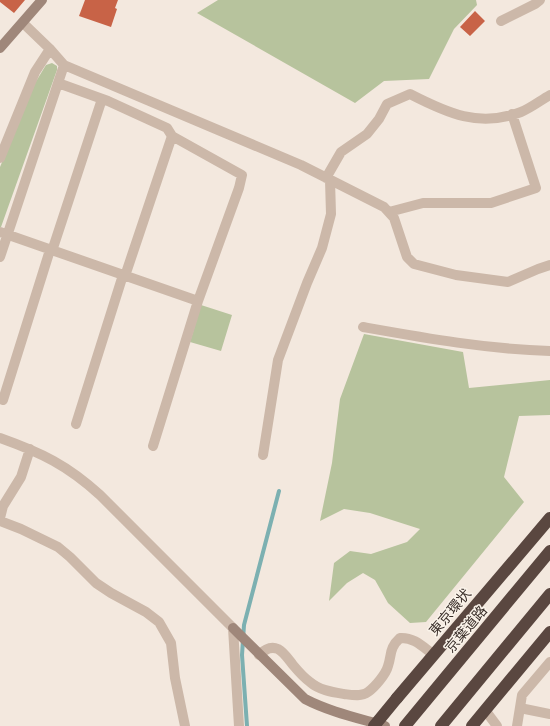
<svg xmlns="http://www.w3.org/2000/svg" width="550" height="726" font-family="'Fira Sans Condensed','Noto Sans JP',sans-serif">
  <style>
    .green { fill: #b7c39d }
    .lines { fill: none; stroke-linecap: round; stroke-linejoin: round }
    .stream { stroke: #7cb0b1; stroke-width: 4 }
    .building { fill: #c86347 }
    .street { stroke: #ccb8a9; stroke-width: 10 }
    .secondary { stroke: #9f877a; stroke-width: 10 }
    .highway { stroke: #5a4740; stroke-width: 12 }
    .highway-bridge { stroke: #5a4740; stroke-width: 12 }
    .labels { text-anchor: middle; stroke-width: 3; stroke-linejoin: round; paint-order: stroke }
    .street-label { font-size: 14px; fill: #392e29; stroke: #faf3ea }
  </style>
  <rect width="100%" height="100%" fill="#f3e8de"/>
  <path class="green" d="M 218,0 L 476,0 L 477,5 L 454,29 L 429,79 L 384,81 L 355,103 L 197,13 Z
    M 52,63 L 57,66 L 57,70 L 1,227 L 0,227 L 0,167 L 35,83 L 46,65 Z
    M 201,305 L 232,315 L 221,351 L 190,342 Z
    M 364,334 L 463,352 L 469,388 L 550,380 L 550,415 L 519,416 L 504,477 L 524,502 L 426,622 L 410,623 L 388,603 L 375,580 L 363,573 L 347,583 L 329,601 L 334,563 L 350,551 L 371,554 L 407,542 L 420,529 L 370,513 L 344,509 L 320,521 L 332,463 L 340,399 Z"/>
  <g class="lines">
    <path class="stream" d="M 247,726 L 242,655 L 244,625 L 279,491"/>
  </g>
  <path class="building" d="M 0,0 L 25,0 L 14,13 L 0,2 Z
    M 85,0 L 118,0 L 115,8 L 117,9 L 111,27 L 79,16 Z
    M 475,11 L 485,21 L 470,36 L 460,27 Z"/>
  <g class="lines">
    <path class="street" d="M 501,21 L 535,4 L 540,0
      M 23,23 L 50,49 L 64,65 L 301,165 L 384,207 L 394,218 L 407,257 L 414,264 L 456,275 L 508,282 L 538,269 L 550,265
      M 58,83 L 108,101 L 167,128 L 172,136 L 242,175 L 239,188 L 198,301 L 153,446
      M 0,158 L 35,72 L 50,49
      M 326,178 L 341,152 L 367,134 L 379,119 L 387,104 L 410,94 C 447,113 479,128 521,112 C 531,108 541,100 550,95
      M 389,212 L 423,203 L 491,203 L 536,188 L 512,114
      M 0,232 L 198,301
      M 52,251 L 102,99
      M 0,257 L 64,65
      M 125,276 L 172,136
      M 363,327 C 425,338 486,349 550,351
      M 3,400 L 50,250
      M 76,424 L 123,275
      M 0,438 C 42,453 67,465 100,495 L 233,628 L 239,726
      M 263,455 L 278,360 L 307,283 L 322,248 L 331,214 L 330,180
      M 0,518 L 3,506 L 21,477 L 30,449
      M 0,521 L 21,529 L 58,547 L 70,557 L 96,583 L 111,593 L 146,612 L 159,622 L 171,643 L 175,678 L 185,726
      M 259,655 C 264,650 271,646 278,649 C 284,652 289,660 293,665 C 298,671 303,677 310,682 C 319,690 332,692 344,694 C 352,695 361,697 368,692 C 375,687 386,674 388,666 C 392,654 389,648 400,638 C 414,637 423,647 434,655
      M 520,708 L 550,714
      M 485,710 L 497,726
      M 517,726 L 522,695 L 550,662"/>
    <path class="secondary" d="M 0,48 L 42,0
      M 233,628 L 305,699 C 330,712 358,718 385,726"/>
    <path class="highway" d="M 397,698 L 550,518
      M 405,726 L 550,551
      M 441,726 L 550,594
      M 472,726 L 550,632"/>
    <path class="highway-bridge" d="M 374,726 L 397,698"/>
  </g>
  <g class="labels">
    <g class="street-label">
      <text transform="translate(450 612) rotate(-50)" y="5">東京環状</text>
      <text transform="translate(466 629) rotate(-50)" y="5">京葉道路</text>
    </g>
  </g>
</svg>
